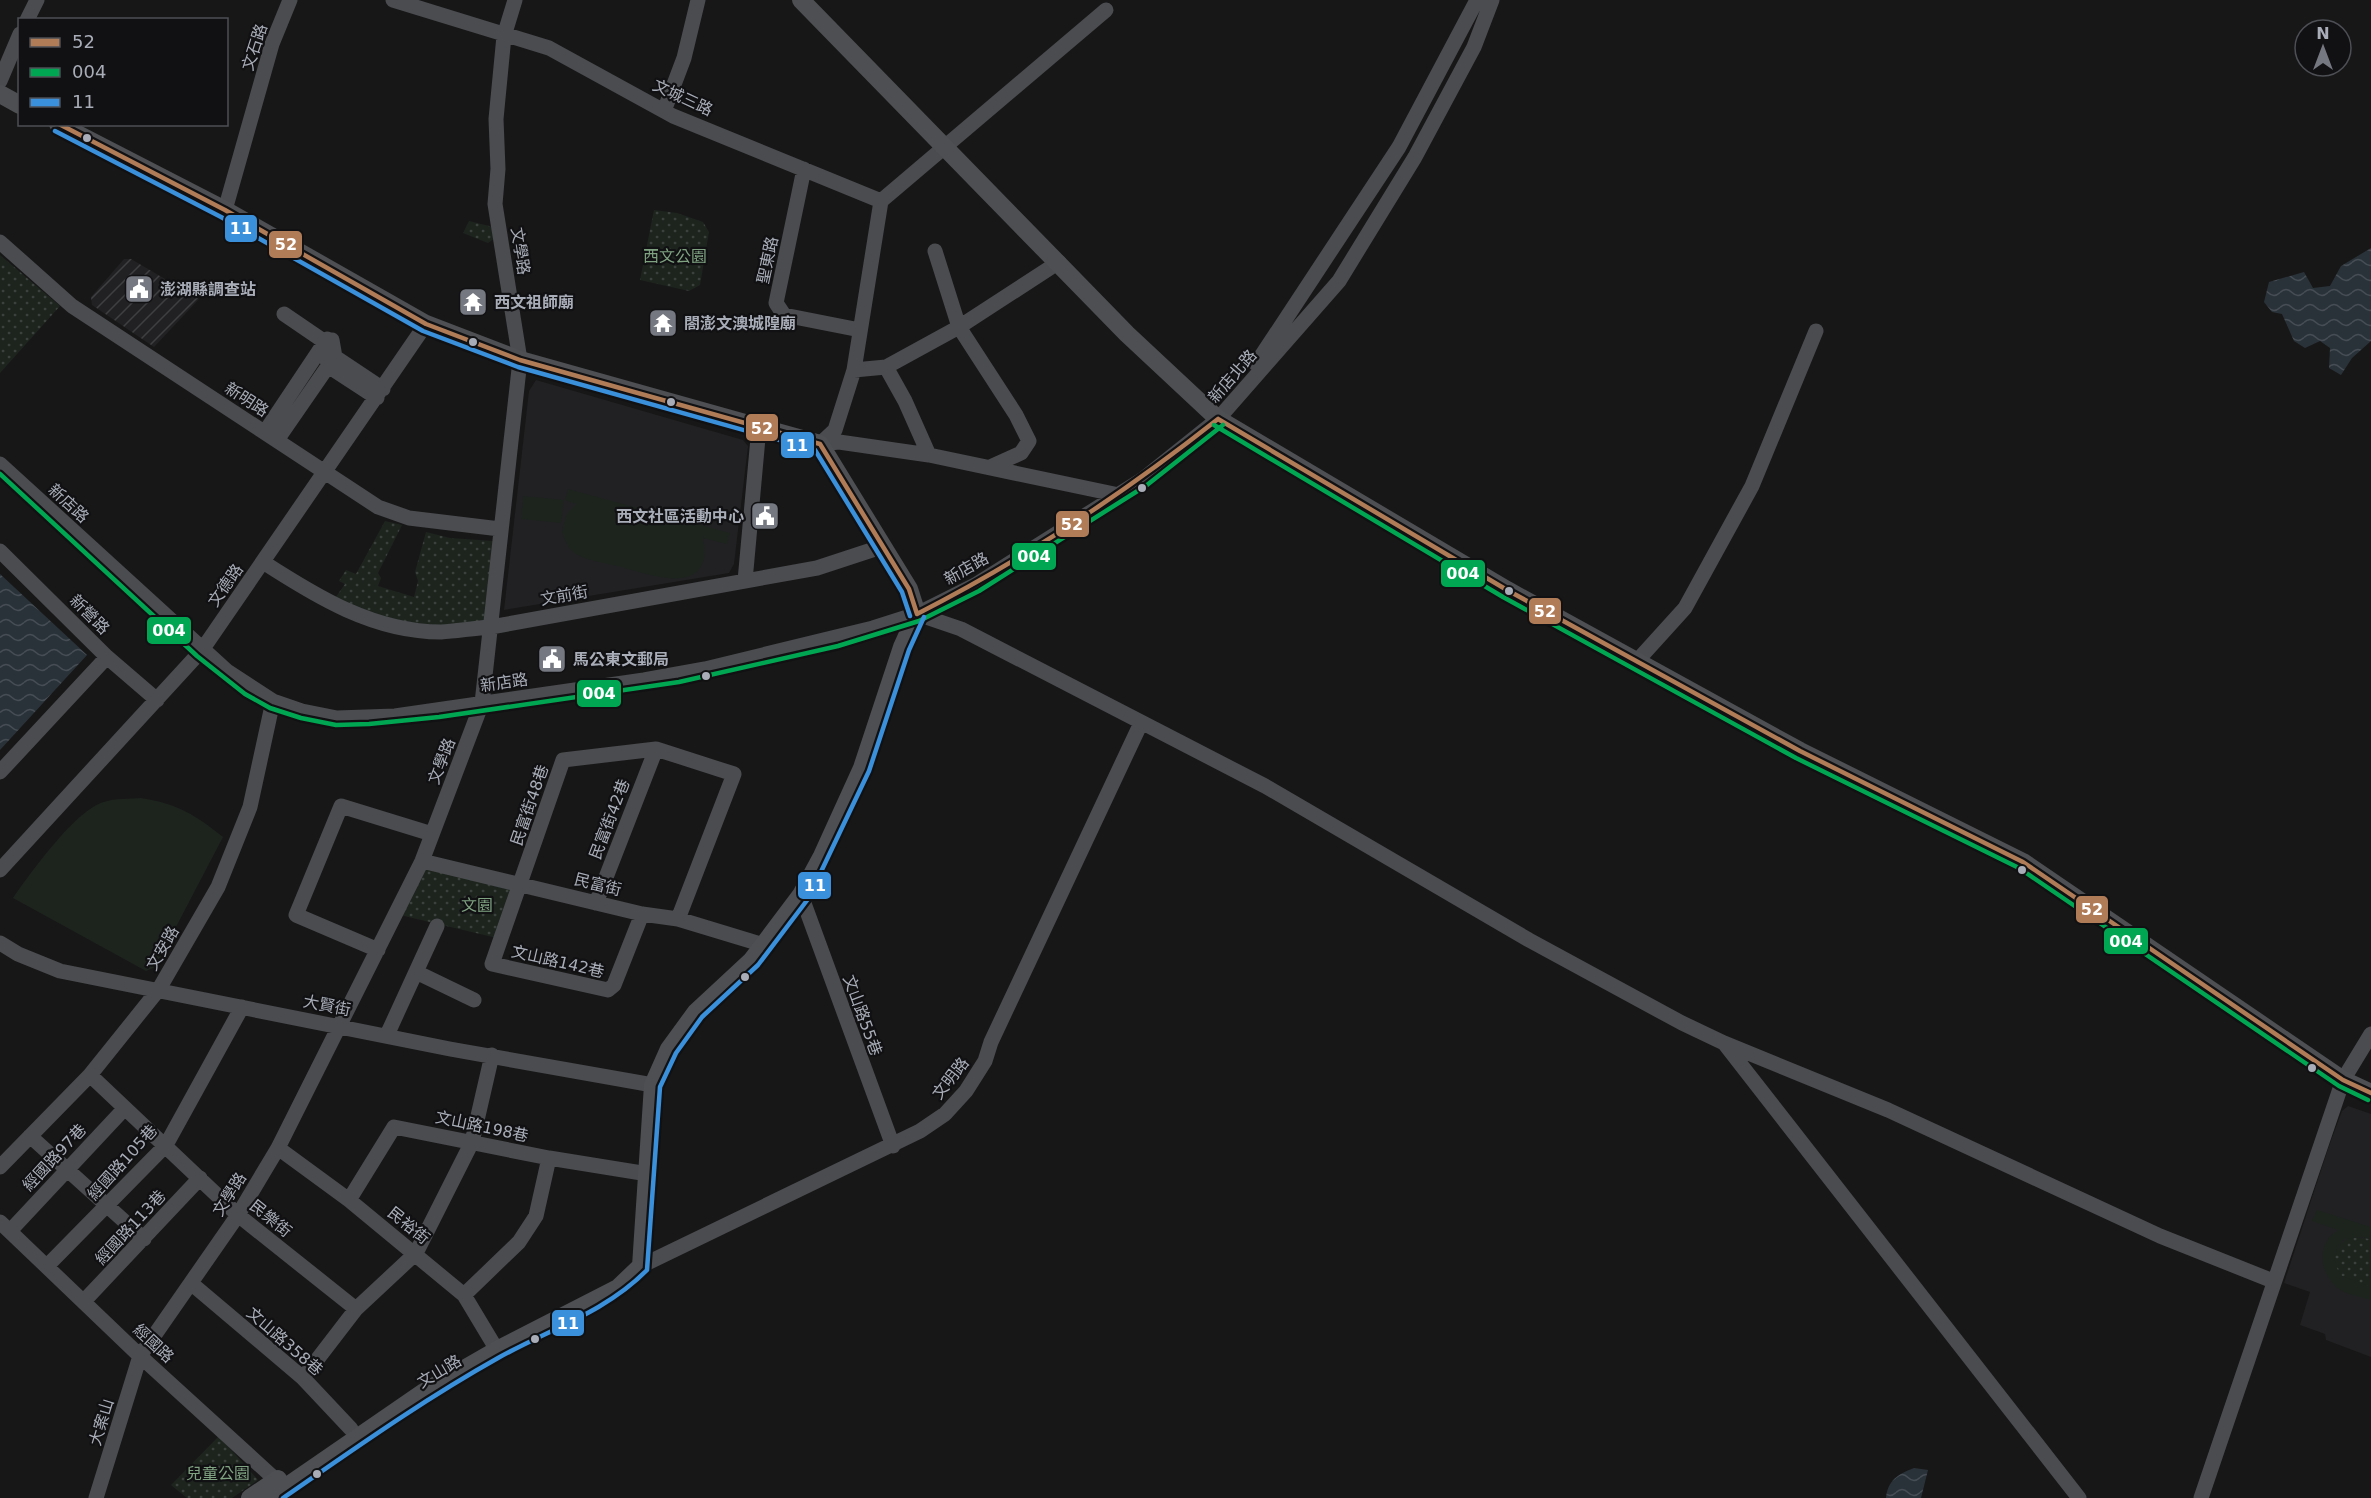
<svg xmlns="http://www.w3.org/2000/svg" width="2371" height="1498" font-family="'DejaVu Sans','Noto Sans TC',sans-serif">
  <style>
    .built { fill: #212123 }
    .industrial { fill: url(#industrial-furrows) }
    .grass { fill: url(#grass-dots) }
    .pitch { fill: #1d241e }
    .water { fill: url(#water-waves) }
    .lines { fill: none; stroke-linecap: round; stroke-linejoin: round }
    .minor { stroke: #4b4c50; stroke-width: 15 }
    .major { stroke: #4d4f52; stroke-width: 18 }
    .bus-1-casing { stroke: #111113; stroke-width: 9 }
    .bus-2-casing { stroke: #111113; stroke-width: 9 }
    .bus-3-casing { stroke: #111113; stroke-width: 9 }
    .bus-1 { stroke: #b07c57; stroke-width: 4.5 }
    .bus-2 { stroke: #00a651; stroke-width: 4.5 }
    .bus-3 { stroke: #3a90db; stroke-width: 4.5 }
    .bus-dot { fill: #a8adb8; stroke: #111113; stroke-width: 2 }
    .labels { text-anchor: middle; stroke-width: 4.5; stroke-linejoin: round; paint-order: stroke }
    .street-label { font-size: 16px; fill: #a8adb8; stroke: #111113 }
    .park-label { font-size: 16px; fill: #7fa381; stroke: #111113 }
    .poi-label { font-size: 16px; font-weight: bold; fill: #a8adb8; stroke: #111113; text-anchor: start }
    .line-badge { stroke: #111113; stroke-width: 2 }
    .badge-label { font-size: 16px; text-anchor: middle; font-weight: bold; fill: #fff }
  </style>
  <defs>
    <pattern id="industrial-furrows" width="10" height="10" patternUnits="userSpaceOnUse" patternTransform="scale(1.5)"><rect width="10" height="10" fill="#212123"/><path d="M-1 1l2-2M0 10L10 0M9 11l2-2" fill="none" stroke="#3e3f41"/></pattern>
    <pattern id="grass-dots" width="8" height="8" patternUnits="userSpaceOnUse" patternTransform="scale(1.5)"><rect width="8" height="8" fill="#1d241e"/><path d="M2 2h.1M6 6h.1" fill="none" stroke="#3b413d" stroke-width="1.8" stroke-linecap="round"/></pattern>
    <pattern id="water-waves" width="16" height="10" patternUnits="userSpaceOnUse" patternTransform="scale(1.5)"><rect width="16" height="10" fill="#2a3239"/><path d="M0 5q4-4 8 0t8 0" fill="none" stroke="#464d54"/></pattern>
  </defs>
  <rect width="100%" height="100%" fill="#171717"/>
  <path class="built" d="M 536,380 L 743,440 L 748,446 L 734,564 L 729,573 L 504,610 L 529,391 Z
    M 2348,1106 L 2371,1114 L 2371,1357 L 2326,1340 L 2325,1334 L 2300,1325 L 2310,1292 L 2284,1283 L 2329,1146 L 2342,1111 Z"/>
  <path class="industrial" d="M 124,259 L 131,259 L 199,299 L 154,347 L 92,305 L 91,297 Z"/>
  <path class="grass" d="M 654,210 L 677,213 L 703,222 L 709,232 L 700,285 L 689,291 L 640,280 Z
    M 469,221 L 493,227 L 495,238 L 488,243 L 463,233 Z
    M 0,255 L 60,306 L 0,373 Z
    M 385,521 L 402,525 L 378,573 L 381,578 L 378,586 L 414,597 L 418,581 L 415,572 L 426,532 L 450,538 L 493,541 L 489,624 L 440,629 L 387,622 L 333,601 L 345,584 L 339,581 L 346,570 L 356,574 Z
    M 424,864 L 517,885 L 497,938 L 400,915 Z
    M 2351,1237 L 2371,1239 L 2371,1287 C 2362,1284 2351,1283 2344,1278 C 2326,1266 2335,1243 2351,1237 Z
    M 219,1436 L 258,1480 L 232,1498 L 187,1498 L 171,1485 Z"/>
  <path class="pitch" d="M 568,489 L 730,533 L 727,544 L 703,538 C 715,598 652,576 621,567 C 607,563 583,561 572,551 C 567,546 564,538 562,531 L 567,513 L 576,504 L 565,500 Z
    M 523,496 L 564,500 L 561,523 L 521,519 Z
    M 141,798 C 178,804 194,814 223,837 L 155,967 L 146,971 L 13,898 C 30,874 76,809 104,802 C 115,798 130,799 141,798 Z
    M 2317,1210 L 2371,1227 L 2371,1239 L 2361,1237 L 2345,1239 C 2332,1250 2332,1264 2342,1276 L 2371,1287 L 2371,1300 C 2361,1297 2347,1295 2339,1289 C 2319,1274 2315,1244 2338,1230 L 2312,1221 Z"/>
  <path class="water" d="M 2371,248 L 2371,341 L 2352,358 L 2341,375 L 2329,368 L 2330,348 L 2320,341 L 2305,348 L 2294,341 L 2282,314 L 2272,312 L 2264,302 L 2269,282 L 2304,272 L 2313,288 L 2330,286 L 2341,266 Z
    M 0,574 L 87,655 L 0,750 Z
    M 1914,1468 L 1928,1470 L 1921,1498 L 1886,1498 C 1888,1480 1898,1474 1914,1468 Z"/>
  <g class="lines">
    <path class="minor" d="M 393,0 L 549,48 L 673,116 L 881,201 L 1106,10
      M 27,20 L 37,0
      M 0,81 L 20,34
      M 664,111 L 684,58 L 698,0
      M 804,169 L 776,303 L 784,315 L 860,330
      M 225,210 L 272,44 L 290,0
      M 0,242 L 72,306 L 378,507 L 409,518 L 500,529
      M 935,251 L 959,327 L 1016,415 L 1029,441 L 1021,453 L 990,467
      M 284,314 L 325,342 L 328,366 L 377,398
      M 332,340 L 335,357 L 383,389
      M 1256,364 L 1399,147 L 1477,0
      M 886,367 L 905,401 L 929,455
      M 854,370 L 886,367 L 959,327 L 1059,262
      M 265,432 L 327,339
      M 277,440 L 333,359
      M 820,444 L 839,442 L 929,455 L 1119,495
      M 820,444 L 835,430 L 854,370 L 881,201
      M 0,464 L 227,671 L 273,701 L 302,711 L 337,718 L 395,716 L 644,680 L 705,669 L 873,628 L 917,614 L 975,585 L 1143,479 L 1218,419 L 1339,281 L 1415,157 L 1474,47 L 1492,0
      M 0,551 L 107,657 L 157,700
      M 263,562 C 317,597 374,632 441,632 C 457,631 474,628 491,627 L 817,568 L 881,547
      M 745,581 L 759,427
      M 917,614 L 961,629 L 1265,786 L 1529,940 L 1682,1023 L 1724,1043 L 1888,1110 L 2160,1236 L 2273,1281
      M 1637,661 L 1685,608 L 1752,486 L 1816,331
      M 0,772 L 107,657
      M 422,861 L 642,914 L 678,919 L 764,945
      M 0,870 L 202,650 L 426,324
      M 801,895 L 893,1146
      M 596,903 L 656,749
      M 642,914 L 614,985 L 608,990 L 492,964 L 563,760 L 656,749 L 734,774 L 678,919
      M 0,943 L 18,954 L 60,971 L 450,1049 L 653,1085
      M 378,950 L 296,915 L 341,806 L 432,834
      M 416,972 L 474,1000
      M 387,1035 L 437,926
      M 1724,1043 L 2079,1498
      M 90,1075 L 238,1215 L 356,1309
      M 30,1136 L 144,1239
      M 278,1148 L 349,1200 L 464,1295 L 497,1350
      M 0,1167 L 90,1075 L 159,989 L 218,887 L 250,807 L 273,701
      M 349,1200 L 394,1127 L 549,1158 L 648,1174
      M 0,1222 L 140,1356 L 276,1480 L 283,1489
      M 10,1231 L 125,1108
      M 48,1265 L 166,1145 L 242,1007
      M 641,1266 L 920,1131 L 945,1114 L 966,1091 L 985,1061 L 991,1042 L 1141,723
      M 192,1284 L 303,1378 L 351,1429
      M 464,1295 L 519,1242 L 536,1216 L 549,1158
      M 85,1300 L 200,1178
      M 303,1378 L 356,1309 L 416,1253 L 472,1142 L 492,1055
      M 96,1498 L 140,1356 L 238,1215 L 278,1148 L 422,861 L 482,703 L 520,360 L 495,204 L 498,169 L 496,119 L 504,36 L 515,0
      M 2201,1498 L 2343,1080 L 2371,1034"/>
    <path class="major" d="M 801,0 L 1127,334 L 1218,419 L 1507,590 L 1800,751 L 2023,862 L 2343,1080 L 2371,1093
      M 0,94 L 20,105
      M 58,124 L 225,210 L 426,324 L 520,360 L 820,444 L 909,589 L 917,614 L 902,647 L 862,768 L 822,856 L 801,895 L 752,960 L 696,1012 L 669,1049 L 653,1085 L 641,1266 L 618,1288 L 497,1350 L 424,1392 L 270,1498
      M 250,1498 L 278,1479"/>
    <g class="bus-1-casing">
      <path id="bus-1" d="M 59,124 L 225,210 L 426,324 L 520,360 L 820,444 L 909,589 L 917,614
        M 1218,419 L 1507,590 L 1800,751 L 2023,862 L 2343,1080 L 2371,1093
        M 917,614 C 1025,559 1123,494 1218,419"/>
    </g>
    <g class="bus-2-casing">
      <path id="bus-2" d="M 1214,425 L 1503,597 L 1796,758 L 2019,868 L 2339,1086 L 2368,1100
        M 0,474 L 197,656 L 245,694 L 270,708 L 301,718 L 336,725 L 369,724 L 439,717 L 679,682 L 838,646 L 919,621 L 979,591 L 1147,485 L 1223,425"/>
    </g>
    <g class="bus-3-casing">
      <path id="bus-3" d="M 55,131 L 221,217 L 423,331 L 518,367 L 815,450 L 902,592 L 910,616
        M 283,1498 C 354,1449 423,1400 498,1358 C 548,1330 606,1312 647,1270 L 660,1087 L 676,1053 L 702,1017 L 758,965 L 808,899 L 869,771 L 909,650 L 924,617"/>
    </g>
    <use href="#bus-1" class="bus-1"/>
    <use href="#bus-2" class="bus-2"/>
    <use href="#bus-3" class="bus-3"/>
  </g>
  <defs>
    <g id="civic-square" transform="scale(1.5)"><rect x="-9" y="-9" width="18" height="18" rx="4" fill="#757880" stroke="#111113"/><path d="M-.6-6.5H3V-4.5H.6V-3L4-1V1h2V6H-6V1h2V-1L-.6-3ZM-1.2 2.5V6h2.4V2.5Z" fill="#fff"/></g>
    <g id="temple-square" transform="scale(1.5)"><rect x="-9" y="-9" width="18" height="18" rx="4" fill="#757880" stroke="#111113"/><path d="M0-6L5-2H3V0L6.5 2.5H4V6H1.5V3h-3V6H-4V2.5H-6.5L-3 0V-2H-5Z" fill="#fff"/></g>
  </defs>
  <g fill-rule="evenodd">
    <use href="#civic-square" x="139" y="289"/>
    <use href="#temple-square" x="473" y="302"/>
    <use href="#temple-square" x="663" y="323"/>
    <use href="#civic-square" x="765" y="516"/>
    <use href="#civic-square" x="552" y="659"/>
  </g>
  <g class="bus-dot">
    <circle cx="87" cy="138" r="5"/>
    <circle cx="473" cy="342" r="5"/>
    <circle cx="671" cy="402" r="5"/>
    <circle cx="1142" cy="488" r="5"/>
    <circle cx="1509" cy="591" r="5"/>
    <circle cx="706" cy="676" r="5"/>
    <circle cx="2022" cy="870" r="5"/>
    <circle cx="745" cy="977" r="5"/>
    <circle cx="2312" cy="1068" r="5"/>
    <circle cx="535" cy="1339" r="5"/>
    <circle cx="317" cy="1474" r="5"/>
  </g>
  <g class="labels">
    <g class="street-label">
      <text transform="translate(254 47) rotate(-72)" y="6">文石路</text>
      <text transform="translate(683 97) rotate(25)" y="6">文城三路</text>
      <text transform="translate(521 251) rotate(81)" y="6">文學路</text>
      <text transform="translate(767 260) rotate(-78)" y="6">聖東路</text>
      <text transform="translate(1232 376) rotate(-49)" y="6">新店北路</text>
      <text transform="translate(247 399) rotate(33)" y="6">新明路</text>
      <text transform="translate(69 503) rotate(43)" y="6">新店路</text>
      <text transform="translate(966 568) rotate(-30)" y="6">新店路</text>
      <text transform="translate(225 585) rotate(-55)" y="6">文德路</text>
      <text transform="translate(564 595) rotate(-10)" y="6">文前街</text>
      <text transform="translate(90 614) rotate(45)" y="6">新營路</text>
      <text transform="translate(504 682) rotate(-8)" y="6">新店路</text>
      <text transform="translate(441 761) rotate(-69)" y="6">文學路</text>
      <text transform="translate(529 805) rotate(-71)" y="6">民富街48巷</text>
      <text transform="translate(609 819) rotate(-69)" y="6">民富街42巷</text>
      <text transform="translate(598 884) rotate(14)" y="6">民富街</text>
      <text transform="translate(162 948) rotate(-60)" y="6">文安路</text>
      <text transform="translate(558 961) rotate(13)" y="6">文山路142巷</text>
      <text transform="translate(327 1005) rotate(11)" y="6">大賢街</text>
      <text transform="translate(863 1015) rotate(70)" y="6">文山路55巷</text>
      <text transform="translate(950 1078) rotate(-52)" y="6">文明路</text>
      <text transform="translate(482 1126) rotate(12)" y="6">文山路198巷</text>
      <text transform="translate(54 1157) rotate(-47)" y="6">經國路97巷</text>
      <text transform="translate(122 1162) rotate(-48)" y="6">經國路105巷</text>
      <text transform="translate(229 1194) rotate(-58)" y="6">文學路</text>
      <text transform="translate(271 1218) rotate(39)" y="6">民樂街</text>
      <text transform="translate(409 1225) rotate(39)" y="6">民裕街</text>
      <text transform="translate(130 1227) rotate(-47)" y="6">經國路113巷</text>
      <text transform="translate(285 1341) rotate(41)" y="6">文山路358巷</text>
      <text transform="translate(154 1343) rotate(43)" y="6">經國路</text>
      <text transform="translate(439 1371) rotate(-31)" y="6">文山路</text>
      <text transform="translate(101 1422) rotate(-73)" y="6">大案山</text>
    </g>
    <g class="park-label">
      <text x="675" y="262">西文公園</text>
      <text x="477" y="911">文園</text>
      <text x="218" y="1479">兒童公園</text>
    </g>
    <g class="poi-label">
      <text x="160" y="295">澎湖縣調查站</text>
      <text x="494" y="308">西文祖師廟</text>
      <text x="684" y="329">閤澎文澳城隍廟</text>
      <text x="744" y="522" text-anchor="end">西文社區活動中心</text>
      <text x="573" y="665">馬公東文郵局</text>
    </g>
  </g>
  <g class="line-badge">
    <rect x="224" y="214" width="34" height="29" rx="6" fill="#3a90db"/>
    <rect x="268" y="230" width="35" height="29" rx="6" fill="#b07c57"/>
    <rect x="745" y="413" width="34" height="29" rx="6" fill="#b07c57"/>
    <rect x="780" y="431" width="35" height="28" rx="6" fill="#3a90db"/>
    <rect x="1055" y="510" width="35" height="28" rx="6" fill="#b07c57"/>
    <rect x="1011" y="542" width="46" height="29" rx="6" fill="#00a651"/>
    <rect x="1440" y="559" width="46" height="29" rx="6" fill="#00a651"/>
    <rect x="1528" y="597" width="34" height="28" rx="6" fill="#b07c57"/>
    <rect x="146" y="616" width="46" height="29" rx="6" fill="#00a651"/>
    <rect x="576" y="679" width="46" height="29" rx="6" fill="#00a651"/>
    <rect x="797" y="871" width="35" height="29" rx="6" fill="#3a90db"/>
    <rect x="2075" y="895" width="34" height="29" rx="6" fill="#b07c57"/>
    <rect x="2103" y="927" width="46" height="28" rx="6" fill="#00a651"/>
    <rect x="551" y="1309" width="34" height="28" rx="6" fill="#3a90db"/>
  </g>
  <g class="badge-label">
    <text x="241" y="234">11</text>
    <text x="286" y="250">52</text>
    <text x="762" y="434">52</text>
    <text x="797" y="451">11</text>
    <text x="1072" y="530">52</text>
    <text x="1034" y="562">004</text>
    <text x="1463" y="579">004</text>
    <text x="1545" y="617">52</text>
    <text x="169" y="636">004</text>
    <text x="599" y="699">004</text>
    <text x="815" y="891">11</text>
    <text x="2092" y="915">52</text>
    <text x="2126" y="947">004</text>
    <text x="568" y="1329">11</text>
  </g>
  <rect x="18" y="18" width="210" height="108" fill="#111113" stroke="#4d4f55" stroke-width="1.5"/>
  <rect x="30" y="38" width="30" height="9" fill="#b07c57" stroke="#4d4f55" stroke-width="1.5"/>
  <text x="72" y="48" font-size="18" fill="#a8adb8">52</text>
  <rect x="30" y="68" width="30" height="9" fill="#00a651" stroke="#4d4f55" stroke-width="1.5"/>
  <text x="72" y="78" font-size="18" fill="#a8adb8">004</text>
  <rect x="30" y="98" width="30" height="9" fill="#3a90db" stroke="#4d4f55" stroke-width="1.5"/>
  <text x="72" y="108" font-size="18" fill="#a8adb8">11</text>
  <g transform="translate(2323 48)"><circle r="28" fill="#111113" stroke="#4d4f55" stroke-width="1.5"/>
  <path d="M0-4.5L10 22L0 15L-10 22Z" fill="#757880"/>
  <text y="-9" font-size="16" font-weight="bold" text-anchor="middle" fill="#a8adb8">N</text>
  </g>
</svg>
